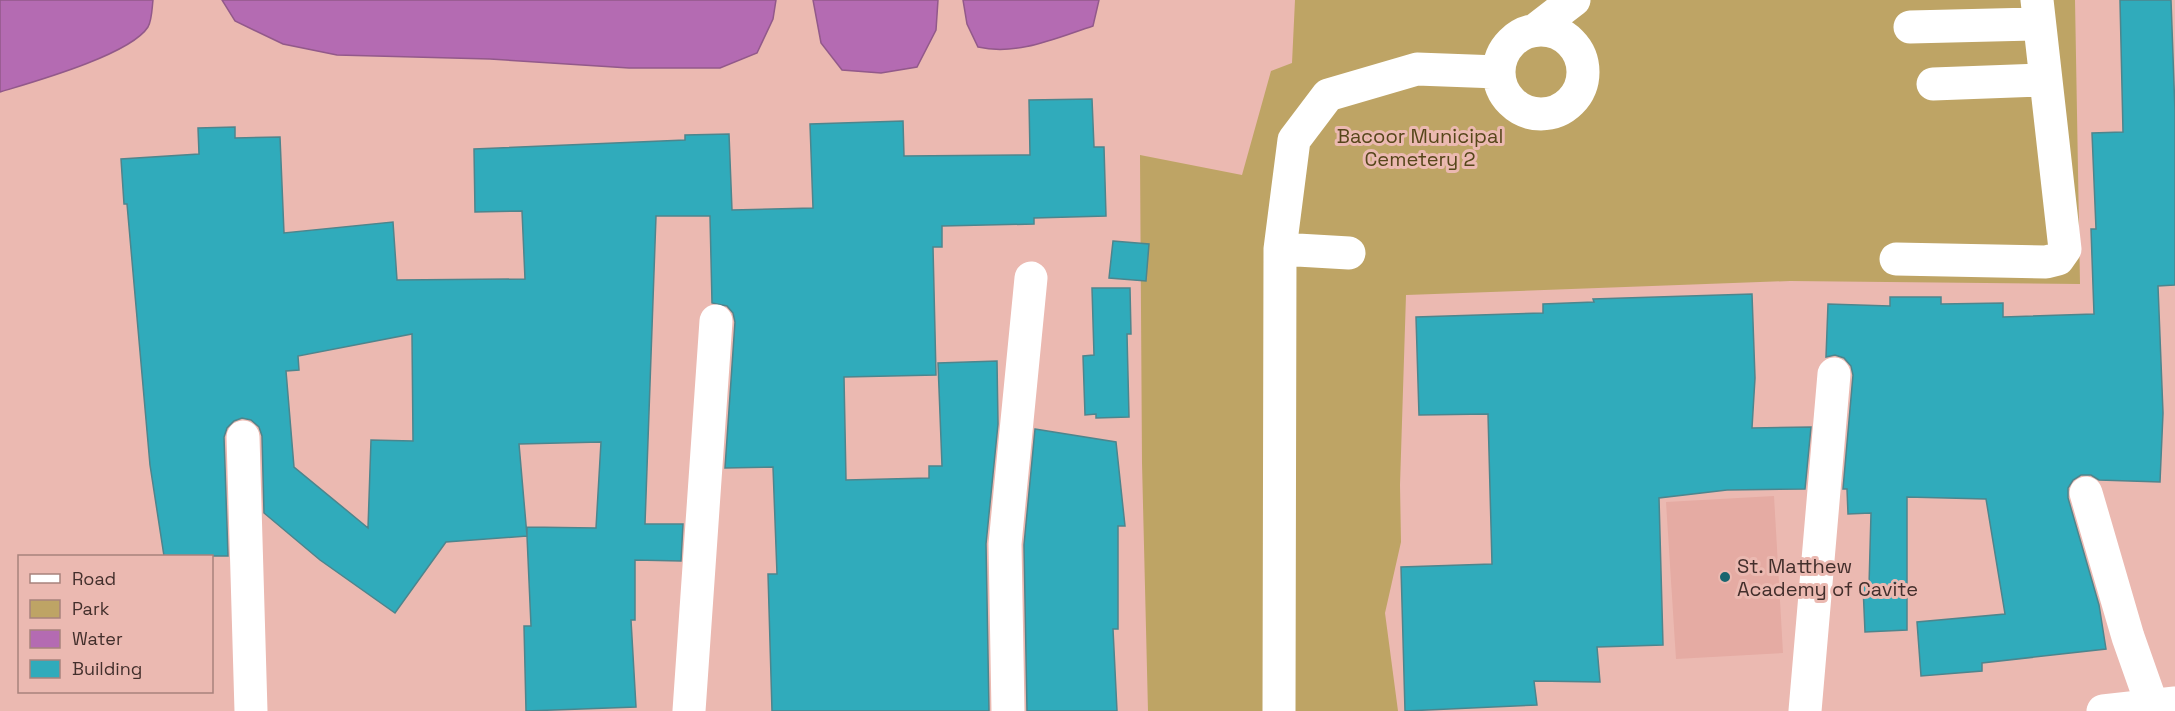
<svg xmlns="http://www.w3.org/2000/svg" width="2175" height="711" font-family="'Space Grotesk',sans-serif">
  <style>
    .built { fill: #e5aba3 }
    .green { fill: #bea465 }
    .water { fill: #b46bb2; stroke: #92598a; stroke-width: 1.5 }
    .building { fill: #30abbb; stroke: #4d858d; stroke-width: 1.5; fill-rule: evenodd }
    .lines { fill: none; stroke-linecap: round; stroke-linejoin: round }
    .minor { stroke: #fff; stroke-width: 33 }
    .major { stroke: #fff; stroke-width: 33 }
    .poi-dot { fill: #19656f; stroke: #ebb9b1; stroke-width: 2 }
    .labels { text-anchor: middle; stroke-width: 6; stroke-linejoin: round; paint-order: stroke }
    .park-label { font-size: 20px; fill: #56461a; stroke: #ebb9b1 }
    .poi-label { font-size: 20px; fill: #432f2c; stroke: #ebb9b1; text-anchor: start }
  </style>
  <rect width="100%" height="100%" fill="#ebb9b1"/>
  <path class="built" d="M 1774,496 L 1783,653 L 1676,659 L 1666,502 Z"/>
  <path class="green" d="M 1295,0 L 2075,0 L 2080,284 L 1790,281 L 1406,295 L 1400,485 L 1401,542 L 1385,613 L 1398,711 L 1148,711 L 1142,463 L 1140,155 L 1242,175 L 1271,71 L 1292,63 Z"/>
  <path class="water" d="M 0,0 L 153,0 C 152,8 152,20 148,27 C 130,55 33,82 0,92 Z
    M 222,0 L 776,0 L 773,19 L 757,53 L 720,68 L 629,68 L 490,59 L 337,55 L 283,44 L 235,21 Z
    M 813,0 L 938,0 L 936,30 L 917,67 L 881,73 L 842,70 L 821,43 Z
    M 963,0 L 1099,0 L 1093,26 C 1056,38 1017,56 978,47 L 967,24 Z"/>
  <path class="building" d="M 2120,0 L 2171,0 L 2175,112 L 2175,285 L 2158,286 L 2163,413 L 2160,482 L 2099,480 L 2091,475 L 2081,475 L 2073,480 L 2068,488 L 2068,498 L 2099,605 L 2106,649 L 1982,663 L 1982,671 L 1921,676 L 1917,622 L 2005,614 L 1986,499 L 1907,497 L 1907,630 L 1865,632 L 1863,586 L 1869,586 L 1871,513 L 1848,514 L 1847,489 L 1843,489 L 1853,375 L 1851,366 L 1844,358 L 1835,355 L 1826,357 L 1828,304 L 1890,306 L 1890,297 L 1941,297 L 1941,304 L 2003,303 L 2003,317 L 2094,314 L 2091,229 L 2096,229 L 2092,133 L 2123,132 Z
    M 1092,99 L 1094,147 L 1104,147 L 1106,216 L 1034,218 L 1034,224 L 942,226 L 942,247 L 933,247 L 936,375 L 844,377 L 846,480 L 929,478 L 929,466 L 942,466 L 938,363 L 997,361 L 998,424 L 986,544 L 989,711 L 772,711 L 768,574 L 777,574 L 773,467 L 725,468 L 735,322 L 733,313 L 727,306 L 712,303 L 710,216 L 656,216 L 645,524 L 683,524 L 681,561 L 635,560 L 635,620 L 631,620 L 636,707 L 526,711 L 524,626 L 531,626 L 527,536 L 446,542 L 395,613 L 320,560 L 264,513 L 262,436 L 259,427 L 251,420 L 242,418 L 234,421 L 227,428 L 224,437 L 228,556 L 164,556 L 150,465 L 127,204 L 124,204 L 121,159 L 199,154 L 198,128 L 235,127 L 235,138 L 280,137 L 284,233 L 393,222 L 397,280 L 525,279 L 522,211 L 475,212 L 474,149 L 685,140 L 685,135 L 729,134 L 732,210 L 813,208 L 810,124 L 903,121 L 904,156 L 1030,155 L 1029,100 ZM 412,334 L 413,441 L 371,440 L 368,528 L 294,467 L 286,371 L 299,370 L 298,356 ZM 601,442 L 596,528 L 527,527 L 527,536 L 519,444 Z
    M 1113,241 L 1149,244 L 1146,281 L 1109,278 Z
    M 1092,288 L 1130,288 L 1131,334 L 1127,334 L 1129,417 L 1096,418 L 1096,414 L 1085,415 L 1083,356 L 1094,355 Z
    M 1752,294 L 1755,378 L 1752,428 L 1811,427 L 1805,489 L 1727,490 L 1659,498 L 1663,645 L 1597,647 L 1600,682 L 1534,681 L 1537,705 L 1405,711 L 1401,567 L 1492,564 L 1488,414 L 1419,415 L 1416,317 L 1543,313 L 1543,304 L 1594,302 L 1593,299 Z
    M 1035,429 L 1116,442 L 1125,526 L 1118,526 L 1118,629 L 1113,629 L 1117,711 L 1027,711 L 1024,545 Z"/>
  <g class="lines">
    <path class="minor" d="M 1910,27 L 2039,24
      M1499 72a42 42 0 1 1 84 0a42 42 0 1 1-84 0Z
      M 1535,30 L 1574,0
      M 1933,84 L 2044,80
      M 1280,249 L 1349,253
      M 1896,259 L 2046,262 L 2058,259 L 2065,249 L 2037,0
      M 243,437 L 251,711
      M 2086,493 L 2128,637 L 2152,705
      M 689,711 L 716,321
      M 1008,711 L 1005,544 L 1031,278
      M 1279,711 L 1280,249 L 1294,140 L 1328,95 L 1417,69 L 1498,72
      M 1805,711 L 1834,374"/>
    <path class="major" d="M 2103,711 L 2175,703"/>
  </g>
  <circle class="poi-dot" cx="1725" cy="577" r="6"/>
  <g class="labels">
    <g class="park-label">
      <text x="1420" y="143">Bacoor Municipal<tspan x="1420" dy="23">Cemetery 2</tspan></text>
    </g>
    <g class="poi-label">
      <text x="1737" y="573">St. Matthew<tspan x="1737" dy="23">Academy of Cavite</tspan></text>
    </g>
  </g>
  <rect x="18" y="555" width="195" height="138" fill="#ebb9b1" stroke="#a8827c" stroke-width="1.5"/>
  <rect x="30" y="574" width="30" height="9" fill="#ffffff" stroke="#a8827c" stroke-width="1.5"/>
  <text x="72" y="585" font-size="18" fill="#432f2c">Road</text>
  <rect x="30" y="600" width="30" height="18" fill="#bea465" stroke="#a8827c" stroke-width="1.5"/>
  <text x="72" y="615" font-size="18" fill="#432f2c">Park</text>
  <rect x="30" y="630" width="30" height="18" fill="#b46bb2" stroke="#a8827c" stroke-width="1.5"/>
  <text x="72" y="645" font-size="18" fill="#432f2c">Water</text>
  <rect x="30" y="660" width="30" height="18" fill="#30abbb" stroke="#a8827c" stroke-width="1.5"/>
  <text x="72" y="675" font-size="18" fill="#432f2c">Building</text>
</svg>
